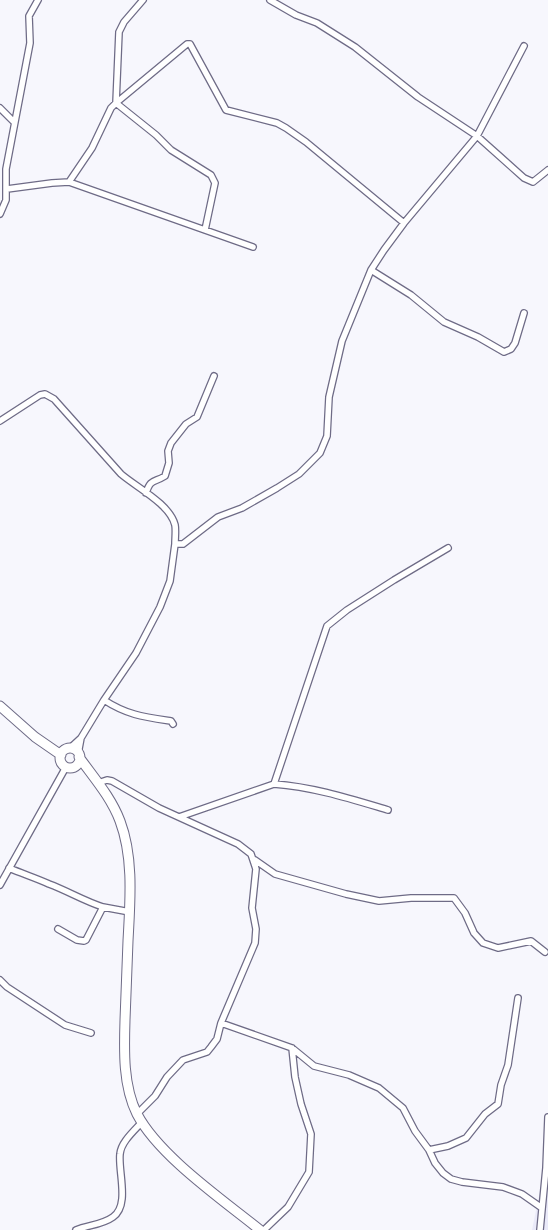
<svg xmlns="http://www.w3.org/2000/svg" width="548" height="1230" font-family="Merriweather,serif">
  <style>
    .built { fill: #eaeaf9 }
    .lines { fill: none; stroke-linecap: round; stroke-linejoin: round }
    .street-casing { stroke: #6e6b86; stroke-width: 8 }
    .primary-casing { stroke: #6e6b86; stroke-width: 11 }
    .street { stroke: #fff; stroke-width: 5.5 }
    .primary { stroke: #fff; stroke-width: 9 }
  </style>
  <rect width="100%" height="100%" fill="#f7f7fd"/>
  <path class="built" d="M 548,1152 L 548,1230 L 532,1230 Z"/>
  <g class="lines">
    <g class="street-casing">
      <path id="street" d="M 143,0 L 124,22 L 119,32 L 116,103 L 156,135 L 171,150 L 211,175 L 215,183 L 205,230
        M 270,0 L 296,15 L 317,23 L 355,47 L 418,97 L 477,136 L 524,178 L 533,182 L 548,170
        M 0,108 L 14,122
        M 69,182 L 92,148 L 111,108 L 116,103 L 187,44 L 190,44 L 226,110 L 277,123 L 286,128 L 306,142 L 404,223
        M 7,189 L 52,183 L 69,182 L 253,247
        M 0,214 L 6,200 L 6,169 L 30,43 L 29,16 L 38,0
        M 371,270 L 411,295 L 444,322 L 478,337 L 504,352 L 511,349 L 515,343 L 524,313
        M 0,421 L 40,395 L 45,394 L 54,399 L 121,474 C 136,487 170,504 175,525 C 176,530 175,538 175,544
        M 146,493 C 151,478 154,483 165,476 L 169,463 L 168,451 L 171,443 L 186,424 L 197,417 L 214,376
        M 104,700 C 127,715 144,717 171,721 L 173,724
        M 81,738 L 104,700 L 136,653 L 160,607 L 170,581 L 175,544 L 183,544 L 218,517 L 242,508 L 277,488 L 299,474 L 320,453 L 327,436 L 329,397 L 342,341 L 371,270 L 384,250 L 404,223 L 477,136 L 524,46
        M 69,749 L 81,738 L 78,754
        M 98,783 L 107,780 L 112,781 L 159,808 L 238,844 L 251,854 L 256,869 L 252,908 L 256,929 L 255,943 L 221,1023 L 217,1039 L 211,1047 L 207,1052 L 183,1060 L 167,1077 L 155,1096 L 137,1114
        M 274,784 L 327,626 L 347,610 L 394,580 L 448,548
        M 179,817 L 274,784 C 314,787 351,799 388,810
        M 255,860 L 275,874 L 346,894 L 379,901 L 411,898 L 454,898 L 465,913 L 474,933 L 483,943 L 498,948 L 531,941 L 545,952
        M 9,868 C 23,874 36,878 49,884 C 68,891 84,901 103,907
        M 0,885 L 66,767
        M 58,929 L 77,940 L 84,941 L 86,940 L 103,907 L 130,912
        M 0,980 L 7,987 L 65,1025 L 91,1033
        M 221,1023 L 292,1048 L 314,1066 L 349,1075 L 379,1088 L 403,1108 L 415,1131 L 429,1150 L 435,1163 L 443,1173 L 451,1179 L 462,1182 L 503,1187 L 522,1194 L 542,1208
        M 429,1150 L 448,1146 L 466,1138 L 485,1114 L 498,1104 L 501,1085 L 508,1065 L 518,998
        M 76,1230 C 88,1225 102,1225 113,1217 C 130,1205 118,1172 120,1154 C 121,1142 134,1131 142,1122
        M 264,1230 L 288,1207 L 309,1172 L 311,1134 L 301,1104 L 295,1077 L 292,1048
        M 540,1230 L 546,1168 L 548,1117"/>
    </g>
    <g class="primary-casing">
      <path id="primary" d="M 0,706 L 35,737 L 61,755
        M60 758a10 10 0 1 1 20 0a10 10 0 1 1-20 0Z
        M 79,757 C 94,778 111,797 120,821 C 134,858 130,902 128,941 C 127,967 126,994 125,1020 C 124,1051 123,1086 137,1114 C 159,1156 223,1200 260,1230"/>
    </g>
    <use href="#street" class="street"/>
    <use href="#primary" class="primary"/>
  </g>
</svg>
